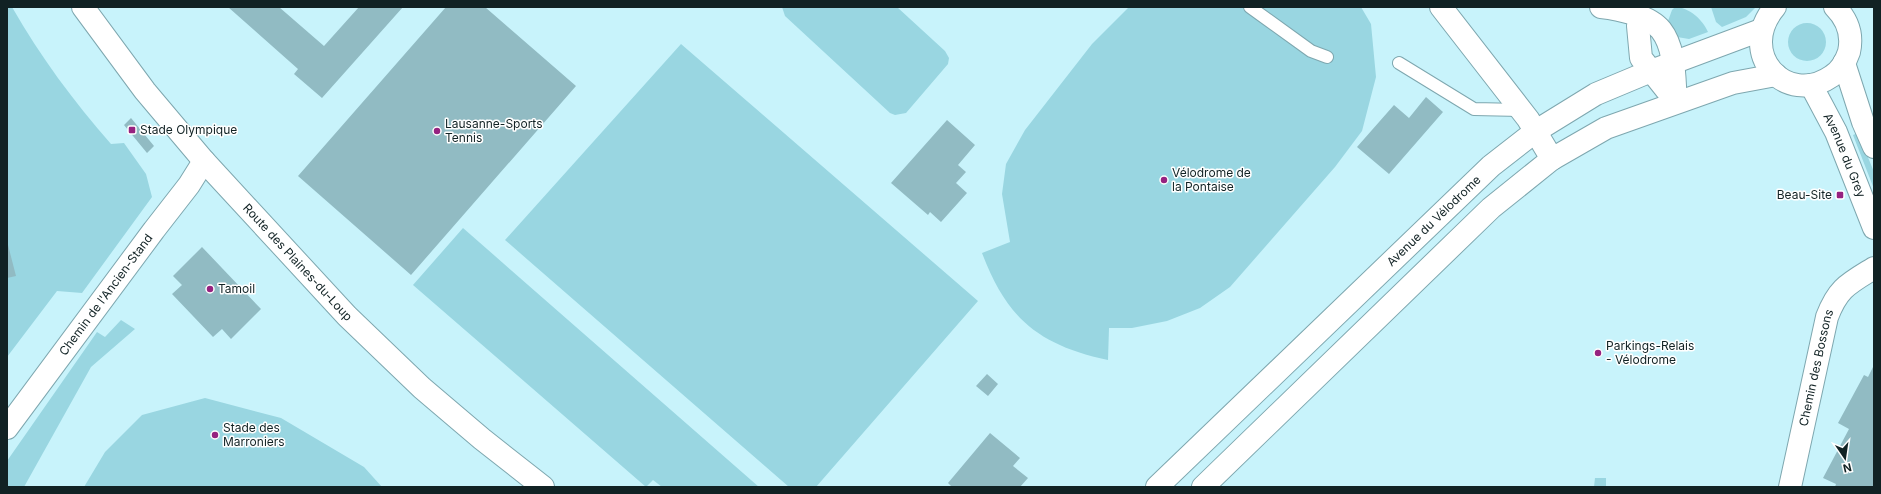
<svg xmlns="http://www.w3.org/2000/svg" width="1881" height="494" font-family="Inter,sans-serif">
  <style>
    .green { fill: #99d6e1 }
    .building { fill: #91bbc3 }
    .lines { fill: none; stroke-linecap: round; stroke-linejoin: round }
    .lane-casing { stroke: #7ea7af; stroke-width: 14 }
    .street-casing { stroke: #7ea7af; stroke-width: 24 }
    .secondary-casing { stroke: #7ea7af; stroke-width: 24 }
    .lane { stroke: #fff; stroke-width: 12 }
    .street { stroke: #fff; stroke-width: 22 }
    .secondary { stroke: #fff; stroke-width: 22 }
    .poi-dot { fill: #962280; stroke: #fff; stroke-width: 1.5 }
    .labels { text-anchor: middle; stroke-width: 3; stroke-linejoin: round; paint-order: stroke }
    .poi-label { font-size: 12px; fill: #112224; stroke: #fff; text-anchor: start }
    .street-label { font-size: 12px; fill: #112224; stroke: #fff }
  </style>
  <rect width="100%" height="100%" fill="#c8f3fb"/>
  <path class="green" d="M 7,7 L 12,7 C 40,56 74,102 111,144 L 124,143 L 146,174 L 152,197 L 82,293 L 57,291 L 7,357 Z
    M 782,7 L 897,7 L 945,51 L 949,58 L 948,64 L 906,113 L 895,115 L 890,113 L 785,16 Z
    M 1129,7 L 1361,7 L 1371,24 L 1376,77 L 1362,131 L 1335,167 L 1230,287 L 1200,308 L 1167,321 L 1132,328 L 1109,328 L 1108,360 C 1039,345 1007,319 982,253 L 1010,242 L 1002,194 L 1006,164 L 1025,130 L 1092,44 Z
    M 1675,7 C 1689,7 1703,20 1708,32 L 1689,39 L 1677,37 L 1668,21 L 1672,10 Z
    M 1711,7 L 1756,7 L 1746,17 L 1722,27 L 1716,22 Z
    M1788 42a19 19 0 1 1 38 0a19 19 0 1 1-38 0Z
    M 681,44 L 978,301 L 816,487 L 789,487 L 505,240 Z
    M 1858,133 L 1874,172 L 1874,189 L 1853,135 Z
    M 463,228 L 759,487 L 662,487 L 653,480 L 646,487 L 413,285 Z
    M 121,320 L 135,329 L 91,367 L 24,487 L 7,487 L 7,461 L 97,332 L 105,337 Z
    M 205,398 L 281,418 L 364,467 L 382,487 L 84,487 L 105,452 L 142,415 Z
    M 1595,478 L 1606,478 L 1606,487 L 1594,487 Z"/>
  <path class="building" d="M 228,7 L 279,7 L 324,46 L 359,7 L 403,7 L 322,98 L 294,74 L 298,69 Z
    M 446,7 L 485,7 L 576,86 L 411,275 L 298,176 Z
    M 1426,97 L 1443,112 L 1389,174 L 1357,147 L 1394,105 L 1409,118 Z
    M 131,118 L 154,146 L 147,153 L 124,125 Z
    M 947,120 L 975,145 L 958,165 L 966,172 L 956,183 L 967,193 L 941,222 L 930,212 L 928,215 L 891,183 Z
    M 7,241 L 16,276 L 7,278 Z
    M 202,247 L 261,309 L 231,339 L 222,329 L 213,337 L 172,294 L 182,285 L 173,276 Z
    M 1873,367 L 1874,487 L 1835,487 L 1836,484 L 1823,478 L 1849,429 L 1838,423 L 1864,375 L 1868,377 Z
    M 987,374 L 998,384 L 988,396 L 976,386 Z
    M 990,433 L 1020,458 L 1013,466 L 1028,478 L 1020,487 L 952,487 L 948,483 Z"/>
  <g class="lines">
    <g class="lane-casing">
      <path id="lane" d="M 1250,7 L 1311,51 L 1327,57
        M 1399,63 L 1474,109 L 1521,110"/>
    </g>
    <g class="street-casing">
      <g id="street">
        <path d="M 1441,7 L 1528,119 L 1552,159"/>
        <path d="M 1601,7 C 1618,9 1649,15 1661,30 C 1676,49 1674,80 1676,102"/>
        <path d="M 1640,17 L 1638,26 L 1641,58 L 1676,102"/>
        <path id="s1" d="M 7,428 L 154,230 L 189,185 L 204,161"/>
        <path id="s2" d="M 1790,487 L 1827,317 C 1838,288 1848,284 1874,268"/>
      </g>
    </g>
    <g class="secondary-casing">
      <g id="secondary">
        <path id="s3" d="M 83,7 L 145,91 L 204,161 L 347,316 L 422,388 L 482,439 L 543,487"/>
        <path d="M 1775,7 C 1736,53 1786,108 1832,76 C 1840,71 1846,61 1849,52 C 1853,34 1847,19 1835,7"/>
        <path d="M 1844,63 L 1863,122 L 1874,147"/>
        <path id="s4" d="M 1811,85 L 1836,132 L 1874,228"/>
        <path id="s5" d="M 1157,487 L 1491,166 L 1536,131 L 1596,94 L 1651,71 L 1761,30"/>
        <path d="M 1203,487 L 1491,208 L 1552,159 L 1606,128 L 1733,83 L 1776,75"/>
      </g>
    </g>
    <use href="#lane" class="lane"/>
    <use href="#street" class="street"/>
    <use href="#secondary" class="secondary"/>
  </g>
  <g class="poi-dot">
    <rect x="128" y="126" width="8" height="8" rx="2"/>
    <circle cx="437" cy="131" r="4"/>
    <circle cx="1164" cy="180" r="4"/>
    <rect x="1836" y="191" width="8" height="8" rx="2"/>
    <circle cx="210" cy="289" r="4"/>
    <circle cx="1598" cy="353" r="4"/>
    <circle cx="215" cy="435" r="4"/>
  </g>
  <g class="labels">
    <g class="poi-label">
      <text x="445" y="128">Lausanne-Sports<tspan x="445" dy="14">Tennis</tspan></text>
      <text x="140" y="134">Stade Olympique</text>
      <text x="1172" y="177">Vélodrome de<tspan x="1172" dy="14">la Pontaise</tspan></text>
      <text x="1832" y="199" text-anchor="end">Beau-Site</text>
      <text x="218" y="293">Tamoil</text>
      <text x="1606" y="350">Parkings-Relais<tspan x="1606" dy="14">- Vélodrome</tspan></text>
      <text x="223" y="432">Stade des<tspan x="223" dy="14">Marroniers</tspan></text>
    </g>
    <g class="street-label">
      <text dy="4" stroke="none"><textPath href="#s4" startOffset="78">Avenue du Grey</textPath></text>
      <text dy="4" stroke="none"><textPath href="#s5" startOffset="384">Avenue du Vélodrome</textPath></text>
      <text dy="4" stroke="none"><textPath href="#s3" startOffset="334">Route des Plaines-du-Loup</textPath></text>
      <text dy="4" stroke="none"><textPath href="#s1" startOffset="166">Chemin de l'Ancien-Stand</textPath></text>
      <text dy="4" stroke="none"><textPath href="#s2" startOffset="122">Chemin des Bossons</textPath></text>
    </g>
  </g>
  <rect width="1881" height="494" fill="none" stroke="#112224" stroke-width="16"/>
  <g transform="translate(1845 458) rotate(167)" stroke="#ffffff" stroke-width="3" paint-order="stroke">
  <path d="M0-3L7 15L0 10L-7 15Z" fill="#112224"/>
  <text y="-6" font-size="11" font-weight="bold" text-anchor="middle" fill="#112224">N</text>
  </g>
</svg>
